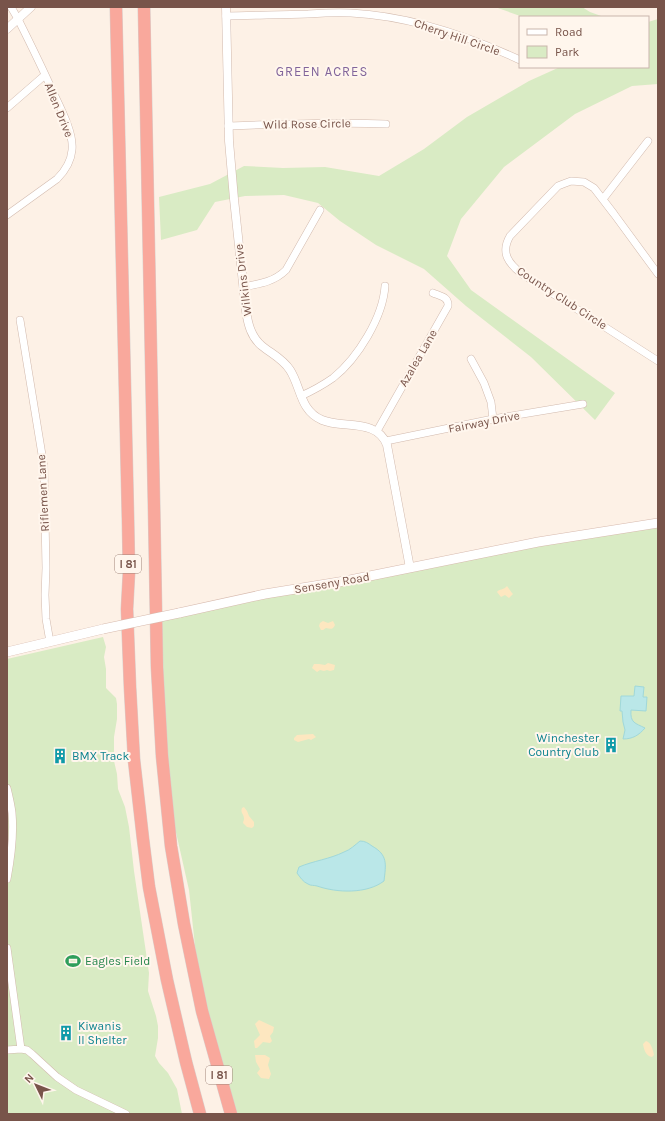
<svg xmlns="http://www.w3.org/2000/svg" width="665" height="1121" font-family="Karla,sans-serif">
  <style>
    .green { fill: #d9ebc4 }
    .sand { fill: #fde7c0 }
    .water { fill: #bae7e8; stroke: #a0d8da }
    .lines { fill: none; stroke-linecap: round; stroke-linejoin: round }
    .minor-casing { stroke: #d2baae; stroke-width: 8 }
    .tertiary-casing { stroke: #d2baae; stroke-width: 9 }
    .secondary-casing { stroke: #d7baae; stroke-width: 10 }
    .motorway-casing { stroke: #d9cfcc; stroke-width: 13 }
    .minor { stroke: #fff; stroke-width: 7 }
    .tertiary { stroke: #fff; stroke-width: 8 }
    .secondary { stroke: #fff; stroke-width: 9 }
    .motorway { stroke: #f9a89c; stroke-width: 12 }
    .secondary-bridge-casing { stroke: #d7baae; stroke-width: 10; stroke-linecap: butt }
    .secondary-bridge { stroke: #fff; stroke-width: 9 }
    .labels { text-anchor: middle; stroke-width: 4; stroke-linejoin: round; paint-order: stroke }
    .shield { fill: #fff6ed; stroke: #a0857b; stroke-width: 1 }
    .shield-label { font-size: 11px; font-weight: bold; fill: #78544a }
    .street-label { font-size: 12px; fill: #78544a; stroke: #fff6ed }
    .culture-label { font-size: 12px; fill: #0d838f; stroke: #fff6ed; text-anchor: start }
    .leisure-label { font-size: 12px; fill: #27864d; stroke: #fff6ed; text-anchor: start }
    .neighbourhood-label { font-size: 13px; letter-spacing: 1px; fill: #82659b; stroke: #fff6ed }
  </style>
  <rect width="100%" height="100%" fill="#fdf1e6"/>
  <path class="green" d="M 495,7 L 582,7 L 590,12 L 604,17 L 523,17 Z
    M 658,19 L 658,84 L 632,86 L 575,114 L 504,167 L 461,219 L 447,256 L 471,290 L 615,393 L 595,420 L 531,357 L 466,306 L 424,269 L 376,245 L 340,221 L 318,203 L 284,195 L 245,196 L 215,202 L 197,230 L 161,240 L 159,197 L 210,184 L 244,166 L 283,168 L 325,167 L 379,176 L 424,149 L 467,117 L 529,81 L 560,67 L 648,67 L 648,22 Z
    M 658,524 L 658,1114 L 231,1114 L 202,1011 L 189,890 L 164,779 L 157,618 Z
    M 103,637 L 106,647 L 104,657 L 106,669 L 106,688 L 116,698 L 117,704 L 117,719 L 114,737 L 114,761 L 117,774 L 118,789 L 125,807 L 129,827 L 134,871 L 149,973 L 148,991 L 156,1016 L 158,1026 L 158,1038 L 155,1056 L 159,1063 L 168,1073 L 177,1089 L 182,1114 L 7,1114 L 7,659 Z"/>
  <path class="sand" d="M 507,586 L 512,593 L 513,594 L 509,598 L 505,595 L 501,597 L 497,592 C 499,589 504,590 507,586 Z
    M 323,621 L 328,623 L 333,621 L 335,625 C 333,630 330,629 326,628 L 323,630 L 321,630 L 319,626 L 320,623 Z
    M 328,663 L 335,665 L 334,670 L 330,671 L 327,670 L 324,671 L 320,670 L 317,672 L 312,668 L 314,664 L 319,664 L 325,665 Z
    M 313,734 L 316,737 L 311,740 L 309,739 L 298,742 L 294,740 L 294,738 L 297,735 Z
    M 244,807 L 247,811 L 249,816 L 254,822 L 254,826 L 252,828 L 247,827 L 243,823 C 243,822 244,820 244,819 C 244,814 240,813 242,808 Z
    M 259,1020 L 274,1027 L 273,1032 L 270,1036 L 272,1041 L 270,1043 L 263,1042 L 257,1048 L 255,1048 L 254,1041 L 260,1035 L 255,1024 Z
    M 646,1041 C 651,1042 653,1050 654,1055 L 652,1057 C 646,1056 644,1050 643,1044 Z
    M 255,1055 L 265,1055 L 270,1058 L 268,1065 L 271,1074 L 269,1079 L 261,1078 L 257,1073 L 260,1069 L 256,1062 Z"/>
  <path class="water" d="M 635,686 L 644,687 L 643,697 L 647,697 L 646,711 L 631,710 C 630,723 635,723 645,728 C 639,735 633,739 623,739 L 625,730 L 623,722 L 622,711 L 620,711 L 621,696 L 634,696 Z
    M 360,841 C 365,841 368,843 372,846 C 388,855 386,864 384,881 C 367,894 337,893 317,886 C 314,885 311,886 308,884 C 303,882 300,877 297,873 L 299,867 C 313,861 330,859 344,852 C 350,850 355,845 360,841 Z"/>
  <g class="lines">
    <g class="minor-casing">
      <path id="minor" d="M 226,16 C 253,15 281,15 308,14 C 322,13 337,12 351,13 C 410,16 466,35 520,60
        M 7,108 L 45,75
        M 228,126 C 281,124 333,122 386,124
        M 603,199 L 648,141
        M 7,215 L 57,179 C 65,171 71,162 72,150 C 74,133 60,107 53,92 C 42,67 30,43 18,19 L 11,7
        M 658,274 L 614,214 L 594,188 L 584,182 L 571,181 L 563,184 L 558,186 L 510,236 C 500,253 509,264 522,274 L 658,361
        M 243,287 C 259,284 274,282 286,270 L 320,210
        M 20,320 L 44,467 L 46,568 L 45,595 L 46,619 L 50,642
        M 471,359 L 484,383 L 491,402 L 493,419
        M 301,396 C 312,391 323,385 333,378 C 358,358 383,317 385,286
        M 377,431 L 448,306 C 449,297 440,296 433,293
        M 386,441 L 493,419 L 583,404
        M 7,788 C 9,796 11,804 12,813 C 14,835 11,858 7,879
        M 7,948 L 21,1049
        M 7,1050 L 21,1049 L 27,1050 L 32,1054 L 57,1077 L 76,1090 L 126,1114"/>
    </g>
    <g class="tertiary-casing">
      <path id="tertiary" d="M 226,7 L 229,141 L 234,199 L 246,311 C 248,324 251,337 262,346 C 272,354 283,359 290,370 C 301,387 300,411 322,420 C 343,429 377,418 387,445 L 410,568
        M 7,29 L 31,7"/>
    </g>
    <g class="secondary-casing">
      <path id="secondary" d="M 179,613 L 265,594 L 345,581 L 538,542 L 658,523
        M 7,652 L 103,629"/>
    </g>
    <g class="motorway-casing">
      <path id="motorway" d="M 116,7 L 128,519 L 129,572 L 127,609 L 130,687 L 134,760 L 143,839 L 149,887 L 167,980 L 186,1062 L 200,1114
        M 144,7 L 154,504 L 157,667 L 162,756 L 171,846 L 184,924 L 202,1011 L 231,1114"/>
    </g>
    <use href="#minor" class="minor"/>
    <use href="#tertiary" class="tertiary"/>
    <use href="#secondary" class="secondary"/>
    <use href="#motorway" class="motorway"/>
    <g class="secondary-bridge-casing">
      <path id="secondary-bridge" d="M 103,629 L 179,613"/>
    </g>
    <use href="#secondary-bridge" class="secondary-bridge"/>
  </g>
  <defs>
    <g id="building-bare" transform="scale(1.2)"><path d="M-4-6H4V6H1V3H-1V6H-4ZM-2.5-4.3h1.7v1.8h-1.7ZM.8-4.3h1.7v1.8H.8ZM-2.5-1h1.7V.8h-1.7ZM.8-1h1.7V.8H.8Z" fill="#0f9aa8" stroke="#fff6ed" stroke-width="2.5" paint-order="stroke"/></g>
    <g id="stadium-bare" transform="scale(1.2)"><path d="M0-5a6.5 5 0 1 0 0 10a6.5 5 0 1 0 0-10ZM-3.5-1.8h7v3.6h-7Z" fill="#2e9e5b" stroke="#fff6ed" stroke-width="2.5" paint-order="stroke"/></g>
  </defs>
  <g fill-rule="evenodd">
    <use href="#building-bare" x="611" y="745"/>
    <use href="#building-bare" x="60" y="756"/>
    <use href="#stadium-bare" x="73" y="961"/>
    <use href="#building-bare" x="66" y="1033"/>
  </g>
  <g class="labels">
    <g class="shield">
      <rect x="115" y="555" width="26" height="18" rx="3"/>
      <rect x="206" y="1066" width="26" height="18" rx="3"/>
    </g>
    <g class="shield-label">
      <text x="128" y="568">I 81</text>
      <text x="219" y="1079">I 81</text>
    </g>
    <g class="street-label">
      <text transform="translate(457 37) rotate(19)" y="4">Cherry Hill Circle</text>
      <text transform="translate(59 110) rotate(68)" y="4">Allen Drive</text>
      <text transform="translate(307 124) rotate(-1)" y="4">Wild Rose Circle</text>
      <text transform="translate(243 280) rotate(-97)" y="4">Wilkins Drive</text>
      <text transform="translate(562 298) rotate(33)" y="4">Country Club Circle</text>
      <text transform="translate(418 358) rotate(-60)" y="4">Azalea Lane</text>
      <text transform="translate(484 422) rotate(-11)" y="4">Fairway Drive</text>
      <text transform="translate(43 493) rotate(-93)" y="4">Riflemen Lane</text>
      <text transform="translate(332 583) rotate(-10)" y="4">Senseny Road</text>
    </g>
    <g class="culture-label">
      <text x="599" y="742" text-anchor="end">Winchester<tspan x="599" dy="14">Country Club</tspan></text>
      <text x="72" y="760">BMX Track</text>
      <text x="78" y="1030">Kiwanis<tspan x="78" dy="14">II Shelter</tspan></text>
    </g>
    <g class="leisure-label">
      <text x="85" y="965">Eagles Field</text>
    </g>
    <g class="neighbourhood-label">
      <text x="322" y="76">GREEN ACRES</text>
    </g>
  </g>
  <rect width="665" height="1121" fill="none" stroke="#78544a" stroke-width="16"/>
  <rect x="519" y="16" width="130" height="52" fill="#fff6ed" stroke="#c9b5ac"/>
  <rect x="527" y="29" width="20" height="6" fill="#ffffff" stroke="#c9b5ac"/>
  <text x="555" y="36" font-size="12" fill="#78544a">Road</text>
  <rect x="527" y="46" width="20" height="12" fill="#d9ebc4" stroke="#c9b5ac"/>
  <text x="555" y="56" font-size="12" fill="#78544a">Park</text>
  <g transform="translate(36 1085) rotate(313)" stroke="#fff6ed" stroke-width="3" paint-order="stroke">
  <path d="M0-3L7 15L0 10L-7 15Z" fill="#78544a"/>
  <text y="-6" font-size="11" font-weight="bold" text-anchor="middle" fill="#78544a">N</text>
  </g>
</svg>
